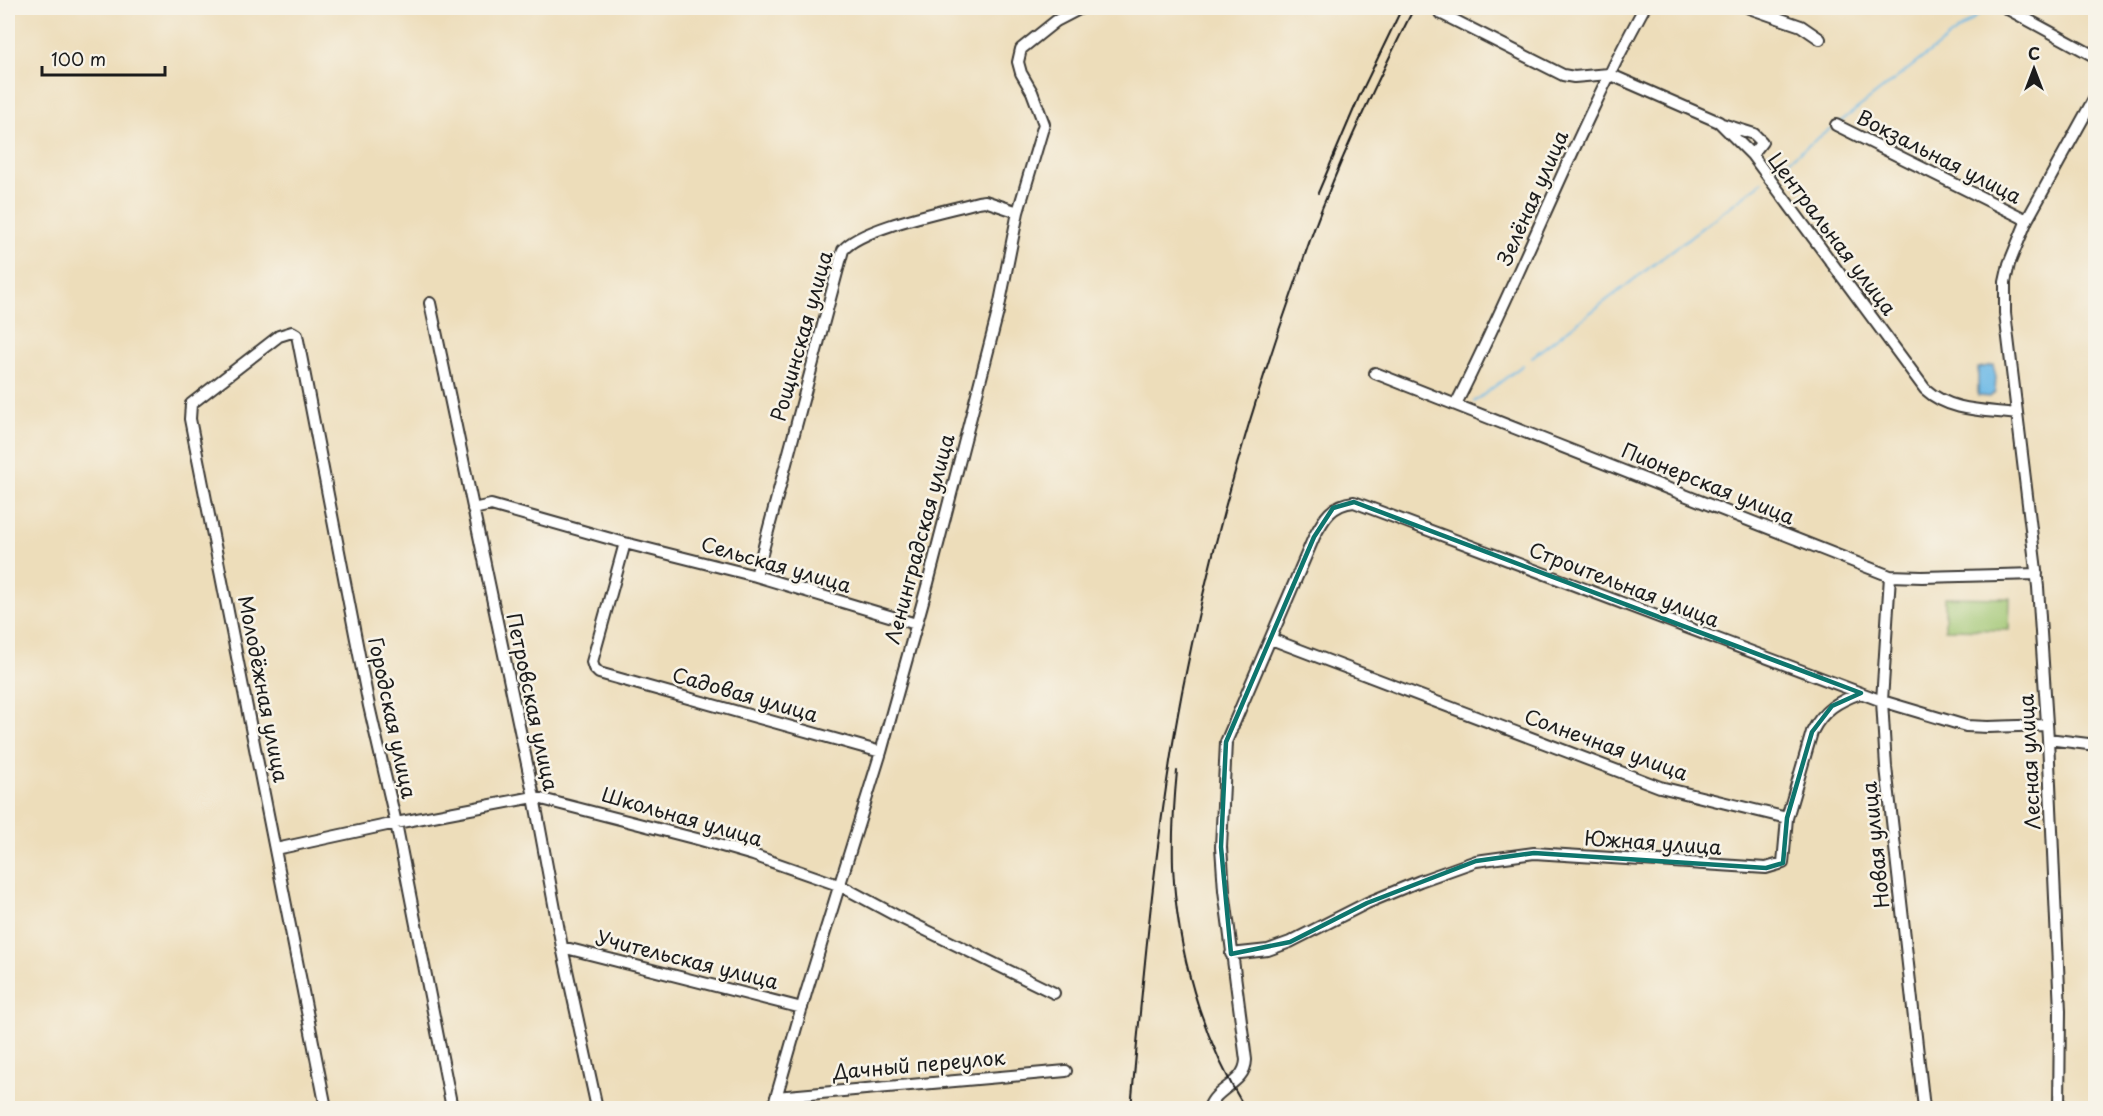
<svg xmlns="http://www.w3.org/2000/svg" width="2103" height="1116" font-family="'Playpen Sans',sans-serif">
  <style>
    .green { fill: #9ec570; stroke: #5d7046; stroke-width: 1.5 }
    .water { fill: #6db9e6; stroke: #446a81; stroke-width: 1.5 }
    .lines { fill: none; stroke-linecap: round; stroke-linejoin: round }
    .stream { stroke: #6db9e6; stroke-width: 2 }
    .minor-casing { stroke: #3b3934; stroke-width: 14 }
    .minor { stroke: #fff; stroke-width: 10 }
    .rail { stroke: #1c1c1c; stroke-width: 2 }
    .marked { fill: none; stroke: #0f766e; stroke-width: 4.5; stroke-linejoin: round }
    .labels { text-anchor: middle; stroke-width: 5; stroke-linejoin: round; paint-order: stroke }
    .street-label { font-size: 20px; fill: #1c1c1c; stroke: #f7f3e8 }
  </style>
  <rect width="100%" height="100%" fill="#f7f3e8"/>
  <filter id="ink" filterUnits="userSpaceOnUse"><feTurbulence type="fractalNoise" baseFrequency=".0167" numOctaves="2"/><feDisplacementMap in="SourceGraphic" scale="12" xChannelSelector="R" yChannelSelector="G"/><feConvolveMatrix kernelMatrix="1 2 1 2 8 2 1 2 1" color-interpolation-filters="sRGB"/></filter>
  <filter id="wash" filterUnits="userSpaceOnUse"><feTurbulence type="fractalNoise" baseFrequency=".008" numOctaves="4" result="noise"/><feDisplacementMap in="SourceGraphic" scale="24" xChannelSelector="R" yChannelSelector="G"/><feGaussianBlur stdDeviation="1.35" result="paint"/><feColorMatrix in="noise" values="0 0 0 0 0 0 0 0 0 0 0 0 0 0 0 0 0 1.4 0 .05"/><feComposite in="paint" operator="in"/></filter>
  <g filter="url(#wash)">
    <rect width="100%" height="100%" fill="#edddba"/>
    <path class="green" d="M 1945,597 L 2010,598 L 2009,630 L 1945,629 Z"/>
    <path class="water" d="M 1993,365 L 1996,377 L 1995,392 L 1990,397 L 1978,396 L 1978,368 Z"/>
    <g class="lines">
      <path class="stream" d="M 1840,122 L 1987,8
        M 1776,170 L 1830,129
        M 1532,357 L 1762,182
        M 1474,402 L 1523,365"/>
    </g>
  </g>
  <g filter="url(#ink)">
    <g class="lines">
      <g class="minor-casing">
        <path id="minor" d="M 1749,8 L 1801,26 L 1820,39
          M 2006,8 L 2096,57
          M 1440,13 L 1563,75 L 1574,77 L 1609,74 L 1719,122 L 1752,155 L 1925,389 C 1950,412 1985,410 2017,414
          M 1722,124 L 1754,134 L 1762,142 L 1752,155
          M 1836,125 L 2027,220
          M 430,303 L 534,797 L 562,947 L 597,1108
          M 1375,373 L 1890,576 L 1922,577 L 2037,574
          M 1456,404 C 1522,274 1574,136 1644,8
          M 473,509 L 491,505 L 625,543 L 756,576 L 916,624
          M 625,543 L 592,662 L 594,668 L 599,673 L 881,752
          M 756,576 L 843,250 C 862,227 946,211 978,202 L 985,201 L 1018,212
          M 1890,576 L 1882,701 L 1886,767 L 1924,1108
          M 1271,639 L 1660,787 L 1787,818 L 1812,732 C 1823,710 1838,701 1861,693
          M 2048,739 L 2096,745
          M 276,849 L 396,823 L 534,797 L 701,840 L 753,855 L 841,886 L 895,915 L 1054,993
          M 562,947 L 802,1008
          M 1231,954 L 1268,950 L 1290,942 L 1367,903 L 1420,881 L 1476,861 L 1534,853 L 1766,868 L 1783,863 L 1787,818
          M 776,1097 L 1066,1071
          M 326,1108 L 190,419 L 191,404 L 279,336 L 292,332 L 297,335 L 369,706 L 396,823 L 452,1108
          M 773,1108 L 806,993 L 881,752 L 928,583 L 998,312 L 1018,212 L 1044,124 L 1032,92 L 1021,73 L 1018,62 L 1021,49 L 1056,21 L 1081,8
          M 1209,1108 C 1216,1087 1245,1084 1246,1060 L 1224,890 L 1221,847 L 1226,742 L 1314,537 C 1324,518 1332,504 1354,502 L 1882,701 L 1966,726 L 1988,727 L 2046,725
          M 2059,1108 L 2060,1011 L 2048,739 L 2038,587 L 2005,313 L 2005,282 L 2009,264 L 2027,220 L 2096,95"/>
      </g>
      <use href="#minor" class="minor"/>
      <path class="rail" d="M 1318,193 L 1359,97 L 1402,8
        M 1177,771 C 1174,802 1172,835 1173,866 C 1177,951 1201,1036 1245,1108
        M 1131,1108 C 1144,969 1156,829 1182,692 C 1209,555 1247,419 1294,287 C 1304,258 1313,229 1325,201 C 1351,135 1382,71 1414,8"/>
    </g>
  </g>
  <path class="marked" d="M 1354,502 L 1861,693 L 1832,706 L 1812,732 L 1787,818 L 1783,863 L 1766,868 L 1534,853 L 1476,861 L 1367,903 L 1290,942 L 1231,954 L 1221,847 L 1226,742 L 1314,537 L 1333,508 Z"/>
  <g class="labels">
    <g class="street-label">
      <text transform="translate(1939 157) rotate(27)" y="7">Вокзальная улица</text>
      <text transform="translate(1533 198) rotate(-66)" y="7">Зелёная улица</text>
      <text transform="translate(1832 234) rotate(53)" y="7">Центральная улица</text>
      <text transform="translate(802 336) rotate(-74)" y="7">Рощинская улица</text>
      <text transform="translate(1708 484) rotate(22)" y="7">Пионерская улица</text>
      <text transform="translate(920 539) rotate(-75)" y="7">Ленинградская улица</text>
      <text transform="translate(776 565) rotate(16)" y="7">Сельская улица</text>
      <text transform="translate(1624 585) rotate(21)" y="7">Строительная улица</text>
      <text transform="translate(263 689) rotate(79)" y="7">Молодёжная улица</text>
      <text transform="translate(745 695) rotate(16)" y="7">Садовая улица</text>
      <text transform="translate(532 702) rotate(78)" y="7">Петровская улица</text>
      <text transform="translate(392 718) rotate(78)" y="7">Городская улица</text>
      <text transform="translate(1606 745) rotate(20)" y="7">Солнечная улица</text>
      <text transform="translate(2030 762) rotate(-93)" y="7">Лесная улица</text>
      <text transform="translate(682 817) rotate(16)" y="7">Школьная улица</text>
      <text transform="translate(1653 843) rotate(4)" y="7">Южная улица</text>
      <text transform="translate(1876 845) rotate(-96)" y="7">Новая улица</text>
      <text transform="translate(687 960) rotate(14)" y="7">Учительская улица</text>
      <text transform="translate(919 1065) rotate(-5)" y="7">Дачный переулок</text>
    </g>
  </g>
  <rect width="2103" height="1116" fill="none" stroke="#f7f3e8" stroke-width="30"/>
  <g transform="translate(2034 69)" stroke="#f7f3e8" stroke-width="4.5" paint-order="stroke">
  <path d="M0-4.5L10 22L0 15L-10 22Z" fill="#1c1c1c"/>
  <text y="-9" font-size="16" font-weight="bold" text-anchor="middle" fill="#1c1c1c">С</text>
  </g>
  <path d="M42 66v9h123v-9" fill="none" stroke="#1c1c1c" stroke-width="3"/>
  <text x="51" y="66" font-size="18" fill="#1c1c1c" stroke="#f7f3e8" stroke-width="4.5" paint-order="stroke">100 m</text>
</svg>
